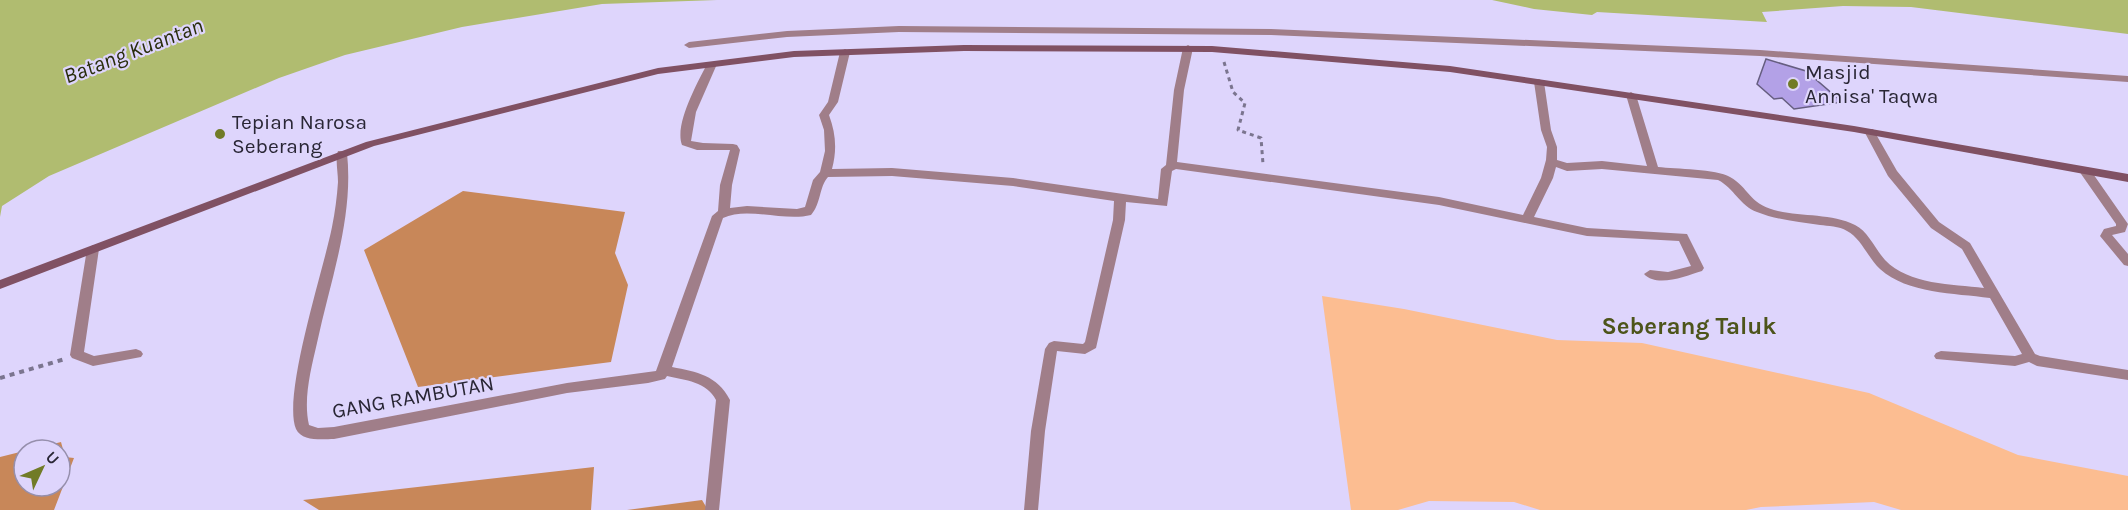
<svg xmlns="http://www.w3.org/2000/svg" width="2128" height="510" font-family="Karla,sans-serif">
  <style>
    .green { fill: #fcbd91 }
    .forest { fill: #c88759 }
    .water { fill: #b0bc70 }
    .building { fill: #b3a1e7; stroke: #665e80; stroke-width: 1.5 }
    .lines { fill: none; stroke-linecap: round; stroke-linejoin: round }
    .path-far1 { stroke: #7b758f; stroke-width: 3; stroke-dasharray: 4 4; stroke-linecap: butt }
    .path { stroke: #7b758f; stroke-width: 4; stroke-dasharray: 5 5; stroke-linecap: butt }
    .street { fill: #a07e89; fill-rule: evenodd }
    .secondary { fill: #805163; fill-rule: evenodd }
    .poi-dot { fill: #717b27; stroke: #ded5fc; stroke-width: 2 }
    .labels { text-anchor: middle; stroke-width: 4.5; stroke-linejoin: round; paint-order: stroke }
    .poi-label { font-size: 21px; fill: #292635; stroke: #ded5fc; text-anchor: start }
    .street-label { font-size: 21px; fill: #292635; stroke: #ded5fc }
    .water-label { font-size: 22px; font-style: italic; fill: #292d0c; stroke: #ded5fc }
    .quarter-label { font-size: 24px; font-weight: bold; fill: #4d541a; stroke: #ded5fc }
  </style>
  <rect width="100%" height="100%" fill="#ded5fc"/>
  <path class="green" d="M 1322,296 L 1404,309 L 1557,340 L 1642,343 L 1869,393 L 2018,455 L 2128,476 L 2128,510 L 1901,510 L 1874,502 L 1761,507 L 1746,510 L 1540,510 L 1514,502 L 1429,501 L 1398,510 L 1351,510 Z"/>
  <path class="forest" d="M 463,191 L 625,212 L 615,253 L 628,285 L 611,362 L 418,387 L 364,250 Z
    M 61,442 L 65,457 L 74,458 L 54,510 L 0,510 L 0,457 L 24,451 L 24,486 L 60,486 L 60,450 L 29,450 Z
    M 594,467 L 591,510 L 319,510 L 303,500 Z
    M 702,500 L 708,510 L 627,510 Z"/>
  <path class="water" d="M 0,0 L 717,0 L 602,4 L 462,27 L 345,55 L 279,78 L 49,176 L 2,206 L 0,217 Z
    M 1492,0 L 2128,0 L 2128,34 L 1911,7 L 1843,6 L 1762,12 L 1767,22 L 1597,12 L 1592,15 L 1534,9 Z"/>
  <path class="building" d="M 1766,59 L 1806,71 L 1842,102 L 1794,109 L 1782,98 L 1774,99 L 1757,84 Z"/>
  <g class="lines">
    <path class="path-far1" d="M 1224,62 L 1233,92 L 1245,103 L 1238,130 L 1261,138 L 1263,164"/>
    <path class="path" d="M 0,378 L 65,359"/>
    <path class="street" d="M 899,26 L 1271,29 L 1760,50 L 2128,76 L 2128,82 L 1760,56 L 1271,35 L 899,32 L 787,37 L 689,48 L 684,45 L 689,42 L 787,31 Z
      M 1188,45 L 1193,48 L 1184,90 L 1177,162 L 1439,197 L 1523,215 L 1541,178 L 1546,160 L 1547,147 L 1541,130 L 1534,82 L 1535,80 L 1539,79 L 1544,82 L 1551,130 L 1557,147 L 1557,160 L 1567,163 L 1602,161 L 1647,166 L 1626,95 L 1631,92 L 1636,95 L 1658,167 C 1676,169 1716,169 1730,177 C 1749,188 1749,203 1774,210 C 1800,217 1831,213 1855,225 C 1868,231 1875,249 1885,260 C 1909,285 1952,284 1984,288 L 1962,249 L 1931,228 L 1888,176 L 1864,131 L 1865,129 L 1873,129 L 1897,171 L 1939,222 L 1970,243 L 2035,354 L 2040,356 L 2128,370 L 2128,380 L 2037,366 L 2029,362 L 2015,366 L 1936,359 L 1934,356 L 1936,353 L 1941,351 L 2015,356 L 2022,354 L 1990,298 C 1954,293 1908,294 1880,269 C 1868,258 1861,238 1847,231 C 1839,226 1828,226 1820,225 C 1799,222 1777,220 1757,212 C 1740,206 1734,188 1718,180 L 1602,169 L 1567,171 L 1556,167 L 1553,178 L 1534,217 L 1587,228 L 1687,234 L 1704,268 L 1702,271 C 1686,276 1657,288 1644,274 L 1650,270 L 1668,272 L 1691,266 L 1679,241 L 1587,236 L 1439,205 L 1176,169 L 1172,171 L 1167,206 L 1126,202 L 1125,220 L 1096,348 L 1085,354 L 1057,351 L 1045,431 L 1038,510 L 1024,510 L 1031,431 L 1045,349 L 1049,343 L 1054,341 L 1083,344 L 1085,342 L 1113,220 L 1114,201 L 1013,186 L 892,176 L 828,177 C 819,187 821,204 811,215 C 784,222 747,206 723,218 L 672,367 C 697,372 717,375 730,400 L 719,510 L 705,510 L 716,400 C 707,382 685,380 667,376 L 665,379 L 648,383 L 567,393 L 334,439 C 323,439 302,442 296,429 C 282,396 324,268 332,227 C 335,212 337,197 338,182 C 338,172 335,159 338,151 L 346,151 L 347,153 C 354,218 330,281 317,343 C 311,369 303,399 309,425 L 318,428 L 334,427 L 567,383 L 656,371 L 712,216 L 718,211 L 720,185 L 730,150 L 697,150 L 682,145 C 674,124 698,82 708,62 L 716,62 L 717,64 L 696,112 L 691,141 L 703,143 L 733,144 L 737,145 L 740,150 L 732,185 L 730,208 L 747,206 L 797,209 L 805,207 L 813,180 L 820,172 L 825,151 L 824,130 L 819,115 L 828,102 L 840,52 L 845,49 L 850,52 L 838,102 L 829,115 C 836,134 837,150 832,169 L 892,168 L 1013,178 L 1158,199 L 1161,169 L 1166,165 L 1174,90 L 1183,48 Z
      M 2085,167 L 2089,168 L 2128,224 L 2125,232 L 2112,235 L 2128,254 L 2128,266 L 2124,265 L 2100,236 L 2104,229 L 2116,226 L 2116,224 L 2079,171 Z
      M 93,245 L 99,249 L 84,352 L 94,356 L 136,349 L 141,351 L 143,354 L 141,357 L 93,366 L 72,358 L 70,355 L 87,249 Z"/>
    <path class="secondary" d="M 964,45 L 1212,46 L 1450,66 L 1854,126 L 2128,174 L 2128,182 L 1854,132 L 1450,72 L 1212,52 L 964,51 L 794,57 L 658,74 L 374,146 L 0,289 L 0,280 L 366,142 L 658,68 L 794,51 Z"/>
  </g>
  <g class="poi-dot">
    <circle cx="1793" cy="84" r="6"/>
    <circle cx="220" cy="134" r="6"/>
  </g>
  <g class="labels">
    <g class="poi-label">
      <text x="1805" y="79">Masjid<tspan x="1805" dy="24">Annisa' Taqwa</tspan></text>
      <text x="232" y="129">Tepian Narosa<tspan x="232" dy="24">Seberang</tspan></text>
    </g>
    <g class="street-label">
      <text transform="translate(413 397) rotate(-10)" y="7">GANG RAMBUTAN</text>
    </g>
    <g class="water-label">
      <text transform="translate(133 50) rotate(-21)" y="8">Batang Kuantan</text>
    </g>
    <g class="quarter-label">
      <text x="1689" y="334">Seberang Taluk</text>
    </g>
  </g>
  <g transform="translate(42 468) rotate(46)"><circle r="28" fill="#ded5fc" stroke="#968fac" stroke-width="1.5"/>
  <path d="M0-4.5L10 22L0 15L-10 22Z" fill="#717b27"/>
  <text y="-9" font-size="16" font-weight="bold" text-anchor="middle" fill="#292635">U</text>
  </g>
</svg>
